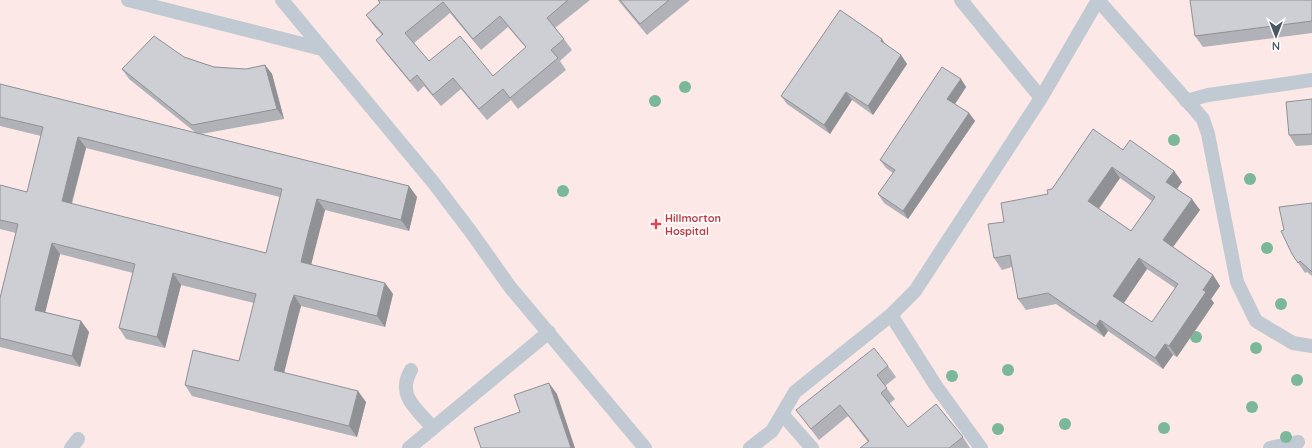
<svg xmlns="http://www.w3.org/2000/svg" width="1312" height="448" font-family="Quicksand,sans-serif">
  <style>
    .medical { fill: #fce8e6 }
    .lines { fill: none; stroke-linecap: round; stroke-linejoin: round }
    .lane { stroke: #c1cad2; stroke-width: 14 }
    .tree { fill: #7bb799 }
    .wall { fill: #b0b2b7; fill-rule: evenodd }
    .shaded-wall { fill: #909195 }
    .building { fill: #cdcfd5; stroke: #909195; fill-rule: evenodd }
    .health-dot { fill: #e0444e; stroke: #fff; stroke-width: 1.5 }
    .labels { text-anchor: middle; stroke-width: 3.5; stroke-linejoin: round; paint-order: stroke }
    .health-label { font-size: 11px; font-weight: bold; fill: #be3a42; stroke: #fff; text-anchor: start }
  </style>
  <rect width="100%" height="100%" fill="#f5f3f3"/>
  <path class="medical" d="M 0,0 L 1312,0 L 1312,448 L 0,448 Z"/>
  <g class="lines">
    <path class="lane" d="M 128,0 L 322,49
      M 282,0 L 433,182 L 471,232 L 510,287 L 645,448
      M 961,0 L 1041,98
      M 1098,0 L 1203,119 L 1208,134 L 1237,282 L 1256,321 L 1293,343 L 1312,346
      M 1186,101 L 1208,95 L 1312,80
      M 891,315 L 936,386 L 981,448
      M 411,370 C 396,396 417,409 433,428
      M 783,415 L 812,448
      M 71,448 L 78,439
      M 409,448 L 549,332
      M 750,448 L 772,431 L 795,392 L 891,315 L 915,291 L 1041,98 L 1098,0
      M 1270,448 L 1298,442"/>
  </g>
  <g class="tree">
    <circle cx="685" cy="87" r="6"/>
    <circle cx="655" cy="101" r="6"/>
    <circle cx="1174" cy="140" r="6"/>
    <circle cx="1250" cy="179" r="6"/>
    <circle cx="563" cy="191" r="6"/>
    <circle cx="1267" cy="248" r="6"/>
    <circle cx="1281" cy="304" r="6"/>
    <circle cx="1196" cy="337" r="6"/>
    <circle cx="1256" cy="348" r="6"/>
    <circle cx="1008" cy="370" r="6"/>
    <circle cx="952" cy="376" r="6"/>
    <circle cx="1297" cy="380" r="6"/>
    <circle cx="1252" cy="407" r="6"/>
    <circle cx="1065" cy="424" r="6"/>
    <circle cx="1164" cy="428" r="6"/>
    <circle cx="998" cy="429" r="6"/>
    <circle cx="1286" cy="437" r="6"/>
  </g>
  <path class="wall" d="M 378,0 L 590,0 L 555,28 L 564,39 L 572,50 L 560,61 L 566,70 L 518,109 L 511,100 L 487,120 L 461,89 L 441,106 L 424,86 L 418,92 L 384,51 L 376,40 L 382,35 L 374,26 L 366,15 L 380,3 ZM 450,13 L 481,50 L 508,27 L 526,48 L 493,76 L 429,61 L 414,43 Z
    M 618,0 L 690,0 L 647,35 Z
    M 1312,0 L 1312,33 L 1203,47 L 1195,36 Z
    M 886,45 L 901,55 L 907,64 L 873,115 L 852,100 L 830,134 L 787,104 L 781,96 Z
    M 184,57 L 214,67 L 246,69 L 265,65 L 272,74 L 284,119 L 201,134 L 409,186 L 417,197 L 409,231 L 325,210 L 314,252 L 311,265 L 385,283 L 393,294 L 385,327 L 301,306 L 298,317 L 284,373 L 366,402 L 357,437 L 192,396 L 185,385 L 239,361 L 254,303 L 181,285 L 165,348 L 126,339 L 119,328 L 133,273 L 60,254 L 45,312 L 81,321 L 89,332 L 80,367 L 0,347 L 0,298 L 16,233 L 0,229 L 0,185 L 27,192 L 41,136 L 0,126 L 0,84 L 196,133 L 129,79 L 122,69 ZM 86,148 L 280,197 L 266,253 L 72,204 Z
    M 961,79 L 966,87 L 955,104 L 969,113 L 975,121 L 908,219 L 884,203 L 878,194 L 893,173 L 886,168 L 880,160 Z
    M 1312,99 L 1312,145 L 1296,146 L 1289,135 Z
    M 1123,150 L 1174,171 L 1182,182 L 1177,189 L 1200,210 L 1173,247 L 1213,275 L 1220,286 L 1211,299 L 1214,303 L 1177,357 L 1173,355 L 1163,369 L 1108,331 L 1104,337 L 1056,304 L 1026,310 L 1018,299 L 1012,267 L 1002,270 L 994,258 L 1004,222 L 1048,194 L 1052,189 ZM 1120,178 L 1152,201 L 1131,231 L 1099,209 ZM 1147,269 L 1175,288 L 1152,322 L 1124,303 Z
    M 1312,203 L 1312,276 L 1307,272 L 1305,273 L 1292,254 L 1284,230 Z
    M 888,366 L 896,377 L 885,386 L 895,399 L 889,404 L 908,427 L 963,437 L 970,448 L 860,448 L 868,442 L 848,416 L 819,440 L 796,410 Z"/>
  <path class="shaded-wall" d="M 882,39 L 888,48 L 881,41 Z
    M 901,55 L 907,64 L 873,115 L 868,106 Z
    M 265,65 L 272,74 L 284,119 L 277,109 Z
    M 961,79 L 966,87 L 953,107 L 947,99 Z
    M 846,92 L 852,100 L 830,134 L 824,125 Z
    M 969,113 L 975,121 L 908,219 L 903,211 Z
    M 78,137 L 86,148 L 69,212 L 62,201 Z
    M 1112,167 L 1120,178 L 1096,212 L 1088,201 Z
    M 1174,171 L 1182,182 L 1174,193 L 1166,182 Z
    M 409,186 L 417,197 L 409,231 L 401,220 Z
    M 317,199 L 325,210 L 309,273 L 301,262 Z
    M 1192,199 L 1200,210 L 1170,251 L 1163,240 Z
    M 52,243 L 60,254 L 43,321 L 35,310 Z
    M 1139,258 L 1147,269 L 1121,307 L 1113,296 Z
    M 173,273 L 181,285 L 165,348 L 157,337 Z
    M 1213,275 L 1220,286 L 1211,299 L 1214,303 L 1177,357 L 1169,346 L 1203,290 Z
    M 385,283 L 393,294 L 385,327 L 377,316 Z
    M 294,295 L 301,306 L 298,317 L 282,381 L 274,370 L 290,306 Z
    M 1100,320 L 1108,331 L 1104,337 L 1096,326 Z
    M 81,321 L 89,332 L 80,367 L 72,356 Z
    M 1165,344 L 1173,355 L 1163,369 L 1155,358 Z
    M 549,383 L 557,394 L 575,448 L 571,448 Z
    M 358,391 L 366,402 L 357,437 L 349,426 Z"/>
  <path class="building" d="M 378,0 L 568,0 L 547,18 L 564,39 L 551,50 L 558,58 L 510,98 L 503,89 L 479,109 L 453,78 L 433,95 L 417,75 L 410,81 L 376,40 L 383,34 L 366,15 L 380,3 ZM 443,2 L 473,39 L 500,16 L 526,47 L 493,76 L 460,36 L 429,61 L 405,33 Z
    M 620,0 L 669,0 L 640,24 Z
    M 1190,0 L 1312,0 L 1312,21 L 1195,36 Z
    M 840,10 L 882,39 L 881,41 L 901,55 L 868,106 L 846,92 L 824,125 L 781,96 Z
    M 154,36 L 184,57 L 214,67 L 246,69 L 265,65 L 277,109 L 192,125 L 122,69 Z
    M 942,67 L 961,79 L 947,99 L 969,113 L 903,211 L 878,194 L 895,170 L 880,160 Z
    M 0,84 L 409,186 L 401,220 L 317,199 L 306,241 L 301,262 L 385,283 L 377,316 L 294,295 L 290,306 L 274,370 L 358,391 L 349,426 L 185,385 L 193,350 L 239,361 L 256,294 L 173,273 L 157,337 L 119,328 L 135,264 L 52,243 L 35,310 L 81,321 L 72,356 L 0,338 L 0,298 L 18,224 L 0,220 L 0,185 L 27,192 L 43,127 L 0,117 ZM 78,137 L 282,189 L 266,253 L 62,201 Z
    M 1312,99 L 1312,134 L 1289,135 L 1286,102 Z
    M 1093,129 L 1123,150 L 1130,140 L 1174,171 L 1166,182 L 1192,199 L 1163,240 L 1213,275 L 1203,290 L 1206,292 L 1169,346 L 1165,344 L 1155,358 L 1100,320 L 1096,326 L 1048,293 L 1018,299 L 1010,255 L 994,258 L 988,224 L 1004,222 L 1001,203 L 1048,194 L 1047,190 L 1052,189 ZM 1112,167 L 1155,197 L 1131,231 L 1088,201 ZM 1139,258 L 1178,284 L 1152,322 L 1113,296 Z
    M 1312,203 L 1312,272 L 1300,261 L 1298,263 L 1292,254 L 1281,231 L 1284,230 L 1279,207 Z
    M 874,348 L 888,366 L 877,375 L 887,388 L 881,393 L 908,427 L 936,404 L 963,437 L 949,448 L 860,448 L 869,441 L 840,405 L 811,429 L 796,410 Z
    M 549,383 L 571,448 L 481,448 L 474,428 L 520,412 L 514,395 Z"/>
  <path class="health-dot" d="M654 218h4v4h4v4h-4v4h-4v-4h-4v-4h4z"/>
  <g class="labels">
    <g class="health-label">
      <text x="665" y="222">Hillmorton<tspan x="665" dy="13">Hospital</tspan></text>
    </g>
  </g>
  <g transform="translate(1276 36) rotate(180)" stroke="#ffffff" stroke-width="3" paint-order="stroke">
  <path d="M0-3L7 15L0 10L-7 15Z" fill="#4a5661"/>
  <text y="-6" font-size="11" font-weight="bold" text-anchor="middle" fill="#4a5661">N</text>
  </g>
</svg>
